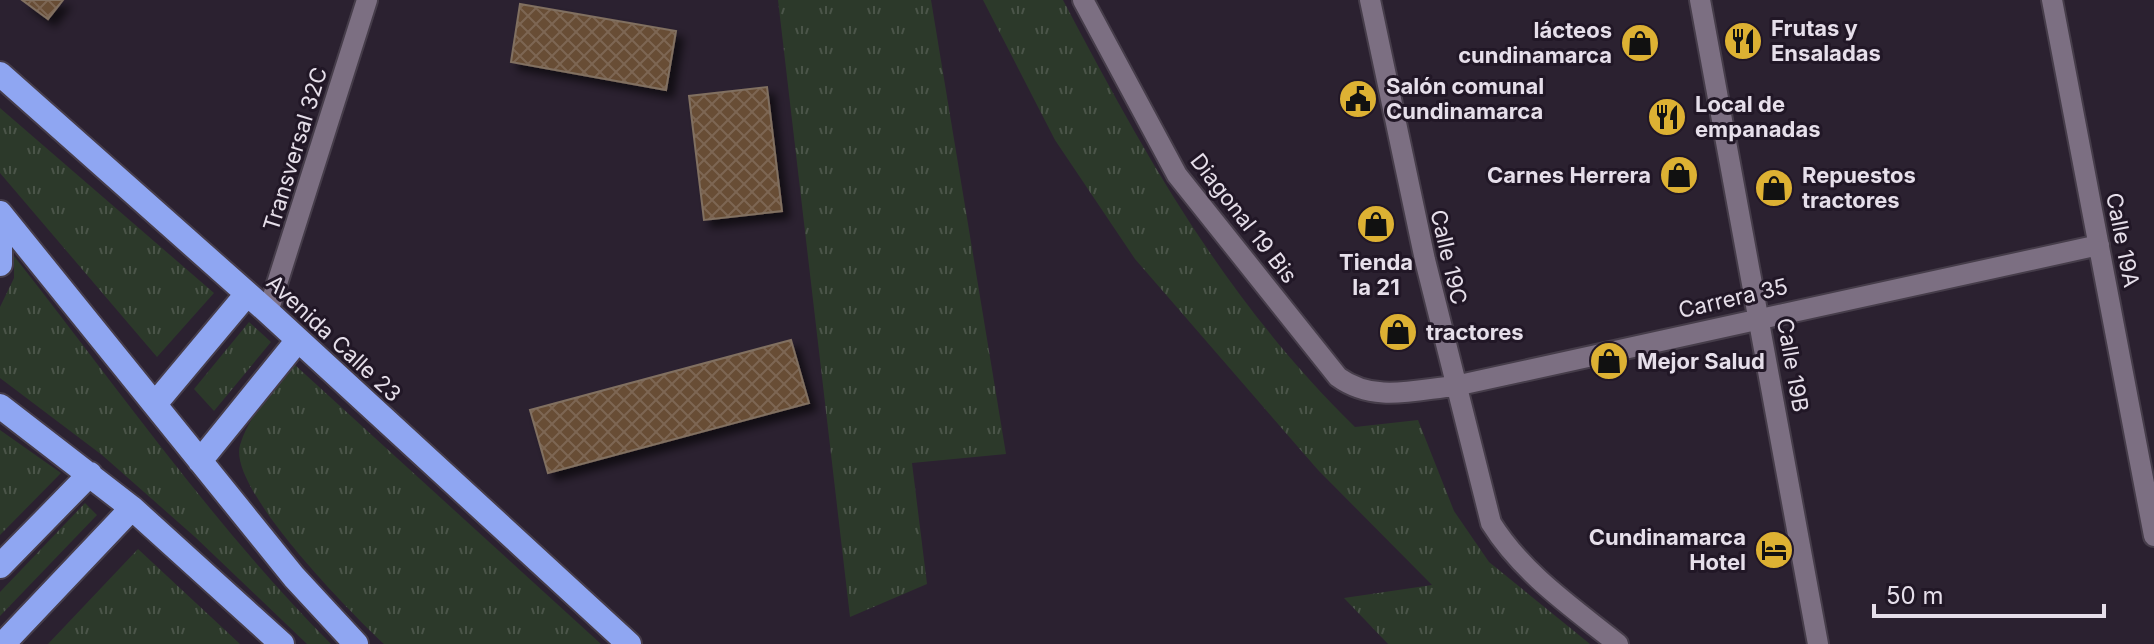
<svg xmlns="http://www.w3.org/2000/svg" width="2154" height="644" font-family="Inter,sans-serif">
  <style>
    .grass { fill: url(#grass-tufts) }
    .building { fill: url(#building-cross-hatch); stroke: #817061; stroke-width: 2; filter: url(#shadow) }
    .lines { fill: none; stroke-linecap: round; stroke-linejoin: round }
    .minor-casing { stroke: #463d4a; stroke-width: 24 }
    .highway-casing { stroke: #463d4a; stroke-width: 28 }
    .minor { stroke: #7c6f82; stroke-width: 20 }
    .highway { stroke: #8fa6f2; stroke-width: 24 }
    .labels { text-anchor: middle; stroke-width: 6; stroke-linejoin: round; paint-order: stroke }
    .poi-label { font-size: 22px; font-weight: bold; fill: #e6dfea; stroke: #211726; text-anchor: start }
    .street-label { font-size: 22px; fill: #e6dfea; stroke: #211726 }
  </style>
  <defs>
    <pattern id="grass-tufts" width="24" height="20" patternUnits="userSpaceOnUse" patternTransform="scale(2)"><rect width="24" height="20" fill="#2c392a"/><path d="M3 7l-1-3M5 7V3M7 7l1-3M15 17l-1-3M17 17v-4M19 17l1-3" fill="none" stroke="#4b5549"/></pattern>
    <pattern id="building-cross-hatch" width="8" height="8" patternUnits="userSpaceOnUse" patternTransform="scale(2)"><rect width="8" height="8" fill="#674d36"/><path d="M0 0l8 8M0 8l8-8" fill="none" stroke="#7d6653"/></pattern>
    <filter id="shadow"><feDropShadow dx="7" dy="7" stdDeviation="4" flood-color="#0009"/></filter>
  </defs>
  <rect width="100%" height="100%" fill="#2b2130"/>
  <path class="grass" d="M 778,0 L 931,0 L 1006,454 L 912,463 L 927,584 L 850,617 Z
    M 983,0 L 1063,0 C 1148,161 1224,298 1355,427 L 1418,420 L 1454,511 L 1489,562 L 1590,644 L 1388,644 L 1344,598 L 1432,585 L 1318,470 L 1135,259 L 1055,140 Z
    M 0,108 L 214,293 L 157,357 L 0,173 Z
    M 14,256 C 118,388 213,525 331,644 L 307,644 L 195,537 L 102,455 L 0,378 L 0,307 L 14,278 Z
    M 249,322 L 271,342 L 214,411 L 194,389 Z
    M 295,365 L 601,644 L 384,644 C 352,614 227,488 240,445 C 249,414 275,389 295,365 Z
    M 0,430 L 61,473 L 0,535 Z
    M 85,503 L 97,515 L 0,616 L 0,592 Z
    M 138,549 L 240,644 L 48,644 Z"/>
  <path class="building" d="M 22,0 L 63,0 L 48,19 Z
    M 520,4 L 676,31 L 666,90 L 511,62 Z
    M 767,87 L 782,211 L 704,220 L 689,96 Z
    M 791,340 L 809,403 L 548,473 L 530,410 Z"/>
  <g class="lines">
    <g class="minor-casing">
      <path id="minor" d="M 1083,0 L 1177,175 L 1338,377 C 1374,403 1414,390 1455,386 L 2099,245
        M 1370,0 L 1425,260 L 1491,523 C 1523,574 1572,607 1618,644
        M 1700,0 L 1818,644
        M 2052,0 L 2154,536
        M 268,312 L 367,0"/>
    </g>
    <g class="highway-casing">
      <path id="highway" d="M 0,74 L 268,312 L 629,644
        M 0,213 L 294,577 L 356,644
        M 0,242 L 0,264
        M 155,404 L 247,294
        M 0,406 L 132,508 L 282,644
        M 200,461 L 298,340
        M 0,566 L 90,474
        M 3,644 L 132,508"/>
    </g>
    <use href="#minor" class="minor"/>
    <use href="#highway" class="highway"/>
  </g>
  <defs>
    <g id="restaurant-disc" transform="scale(2)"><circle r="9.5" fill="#ddb133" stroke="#211726"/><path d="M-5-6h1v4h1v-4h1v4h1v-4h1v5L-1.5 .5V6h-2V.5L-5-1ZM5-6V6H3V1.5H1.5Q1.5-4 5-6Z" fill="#111"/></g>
    <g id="shop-disc" transform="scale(2)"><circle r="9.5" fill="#ddb133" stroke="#211726"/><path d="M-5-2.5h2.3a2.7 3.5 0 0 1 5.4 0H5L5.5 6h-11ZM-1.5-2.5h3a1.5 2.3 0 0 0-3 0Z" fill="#111"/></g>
    <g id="civic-disc" transform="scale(2)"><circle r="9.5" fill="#ddb133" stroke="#211726"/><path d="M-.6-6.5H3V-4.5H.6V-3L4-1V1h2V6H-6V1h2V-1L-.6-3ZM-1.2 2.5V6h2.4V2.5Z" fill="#111"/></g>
    <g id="hotel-disc" transform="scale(2)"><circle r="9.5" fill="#ddb133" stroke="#211726"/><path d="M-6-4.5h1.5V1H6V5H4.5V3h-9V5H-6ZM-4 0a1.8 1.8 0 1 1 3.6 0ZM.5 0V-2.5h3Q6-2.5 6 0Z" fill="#111"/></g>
  </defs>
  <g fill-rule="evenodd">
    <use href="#restaurant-disc" x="1743" y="41"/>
    <use href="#shop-disc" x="1640" y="43"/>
    <use href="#civic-disc" x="1358" y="99"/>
    <use href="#restaurant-disc" x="1667" y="117"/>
    <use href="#shop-disc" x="1679" y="175"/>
    <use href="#shop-disc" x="1774" y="188"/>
    <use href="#shop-disc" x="1376" y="224"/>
    <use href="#shop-disc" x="1398" y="332"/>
    <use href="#shop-disc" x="1609" y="361"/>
    <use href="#hotel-disc" x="1774" y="550"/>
  </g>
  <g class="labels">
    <g class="poi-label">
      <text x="1771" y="36">Frutas y<tspan x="1771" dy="25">Ensaladas</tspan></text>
      <text x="1612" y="38" text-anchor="end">lácteos<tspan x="1612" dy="25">cundinamarca</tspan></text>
      <text x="1386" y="94">Salón comunal<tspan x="1386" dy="25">Cundinamarca</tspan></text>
      <text x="1695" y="112">Local de<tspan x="1695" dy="25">empanadas</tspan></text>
      <text x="1651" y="183" text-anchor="end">Carnes Herrera</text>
      <text x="1802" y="183">Repuestos<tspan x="1802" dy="25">tractores</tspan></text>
      <text x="1376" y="270" text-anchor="middle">Tienda<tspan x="1376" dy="25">la 21</tspan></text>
      <text x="1426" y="340">tractores</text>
      <text x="1637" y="369">Mejor Salud</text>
      <text x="1746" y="545" text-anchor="end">Cundinamarca<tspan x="1746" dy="25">Hotel</tspan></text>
    </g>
    <g class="street-label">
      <text transform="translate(295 149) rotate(-73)" y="8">Transversal 32C</text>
      <text transform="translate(1244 218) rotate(52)" y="8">Diagonal 19 Bis</text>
      <text transform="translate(2123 240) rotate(79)" y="8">Calle 19A</text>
      <text transform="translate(1449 257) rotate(77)" y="8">Calle 19C</text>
      <text transform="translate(1733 298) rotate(-13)" y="8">Carrera 35</text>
      <text transform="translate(334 338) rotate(43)" y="8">Avenida Calle 23</text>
      <text transform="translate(1793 365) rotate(80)" y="8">Calle 19B</text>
    </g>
  </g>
  <path d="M1874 604v12h230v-12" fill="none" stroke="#e6dfea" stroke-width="4"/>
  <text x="1886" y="604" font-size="24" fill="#e6dfea" stroke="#211726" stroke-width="6" paint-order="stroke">50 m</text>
</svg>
